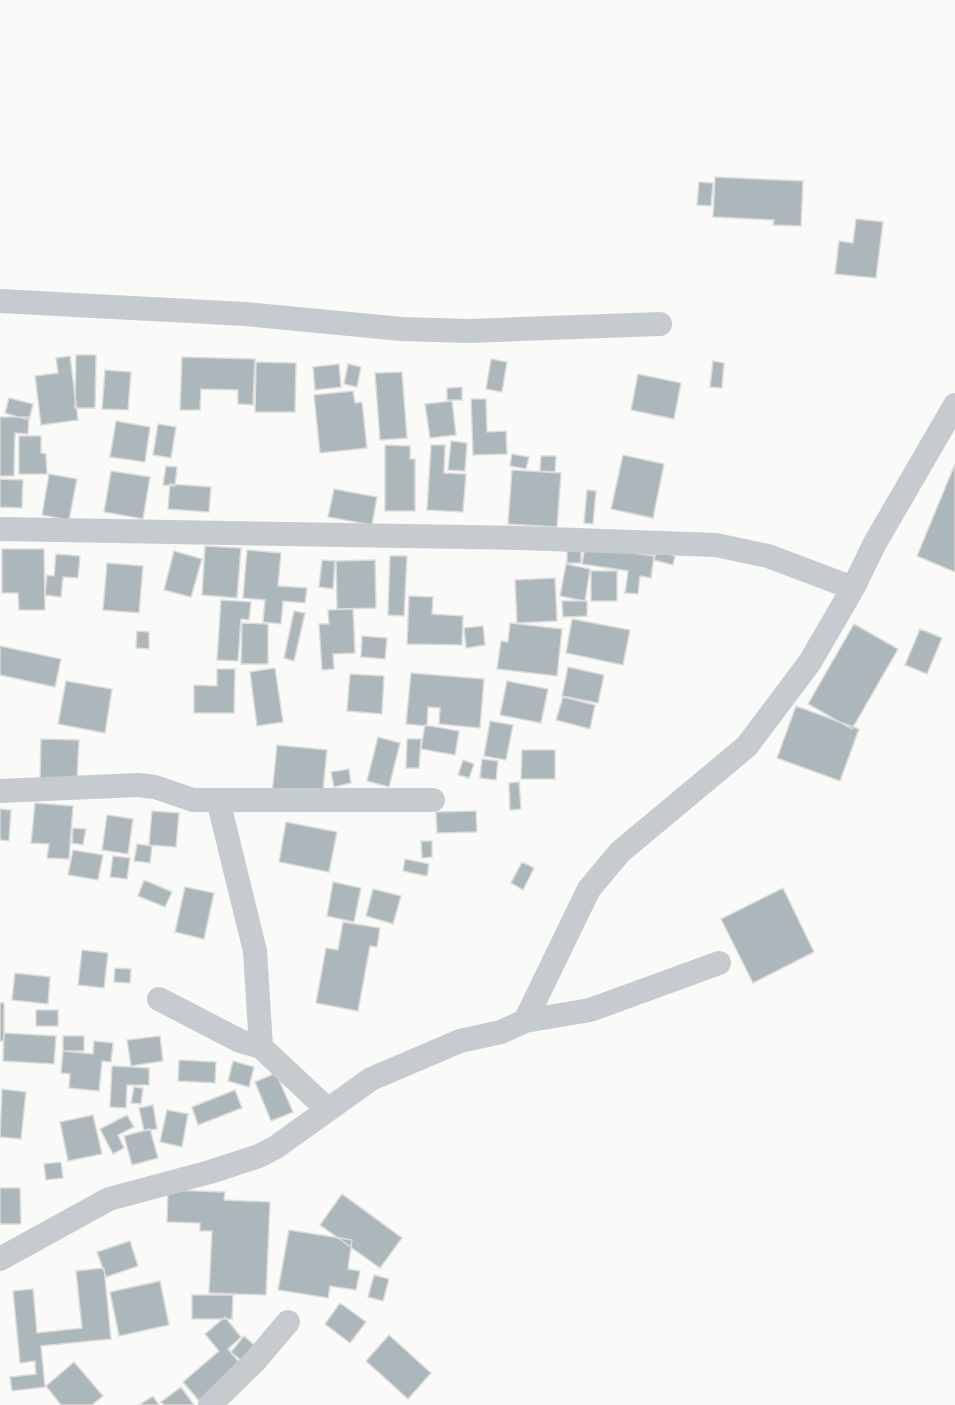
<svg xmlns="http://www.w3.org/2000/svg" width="955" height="1405" font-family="Ubuntu,sans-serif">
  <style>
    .building { fill: #acb7bb; stroke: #dcdcda; stroke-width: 1.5 }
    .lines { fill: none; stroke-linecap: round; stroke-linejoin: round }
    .street { stroke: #c5cbce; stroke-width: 24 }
  </style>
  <rect width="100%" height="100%" fill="#fafaf8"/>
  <path class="building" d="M 715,177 L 803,181 L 801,226 L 773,225 L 774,220 L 713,217 Z
    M 699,182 L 713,183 L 711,206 L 697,205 Z
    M 856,219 L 883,222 L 876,278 L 835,274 L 839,241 L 853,243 Z
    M 76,355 L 96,355 L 95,408 L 75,408 Z
    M 70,356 L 78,420 L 41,425 L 35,376 L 58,373 L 56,358 Z
    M 182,357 L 255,359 L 253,405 L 238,404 L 238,390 L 201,389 L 200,410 L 180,410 Z
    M 491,359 L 507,362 L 502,392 L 486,389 Z
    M 713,361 L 724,363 L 722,388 L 710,387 Z
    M 256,362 L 296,363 L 295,412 L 255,412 Z
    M 339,364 L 341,387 L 315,390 L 313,367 Z
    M 348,364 L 361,367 L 357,387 L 344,384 Z
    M 105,370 L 131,372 L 128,410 L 102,409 Z
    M 402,372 L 407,438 L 380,440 L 375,373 Z
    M 638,374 L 681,383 L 674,419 L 631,410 Z
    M 462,387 L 462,400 L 447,400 L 447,388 Z
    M 353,391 L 355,403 L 362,402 L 367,448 L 320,453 L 314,395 Z
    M 9,398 L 33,404 L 29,420 L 5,413 Z
    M 471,399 L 486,399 L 487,432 L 506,431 L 507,454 L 473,455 Z
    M 452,401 L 456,435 L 430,438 L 425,404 Z
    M 0,417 L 29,417 L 28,434 L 15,433 L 14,476 L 0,476 Z
    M 116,421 L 150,427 L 145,462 L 110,457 Z
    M 158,424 L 176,427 L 171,458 L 153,455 Z
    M 19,436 L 41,436 L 41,453 L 46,454 L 47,474 L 19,474 Z
    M 451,441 L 467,443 L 465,471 L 448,470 Z
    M 385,445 L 410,446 L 410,459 L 415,459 L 415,511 L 385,511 Z
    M 431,445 L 445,445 L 444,473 L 466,474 L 463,512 L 427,510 Z
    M 512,454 L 529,457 L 526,469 L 510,466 Z
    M 623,455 L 664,464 L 653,518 L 611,509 Z
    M 541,456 L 556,456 L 555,472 L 540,471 Z
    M 955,464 L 955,572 L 917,556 Z
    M 166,466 L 177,467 L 175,486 L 163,485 Z
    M 512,470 L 561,473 L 557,527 L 508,524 Z
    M 111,471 L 150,477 L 143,519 L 104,512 Z
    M 49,474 L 77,479 L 69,520 L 42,515 Z
    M 0,479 L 23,480 L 22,508 L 0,507 Z
    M 170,484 L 211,487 L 209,512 L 168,509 Z
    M 334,489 L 377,497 L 372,525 L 328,517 Z
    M 587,490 L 596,491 L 593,524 L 584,523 Z
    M 205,546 L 241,548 L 237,598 L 202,595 Z
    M 585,546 L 654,556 L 651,578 L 640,576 L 638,594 L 625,593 L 628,571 L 582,564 Z
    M 567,548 L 581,548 L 581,563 L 567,563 Z
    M 2,549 L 44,549 L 45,610 L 19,610 L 18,593 L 2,593 Z
    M 247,550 L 281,553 L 278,586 L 307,588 L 305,603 L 283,601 L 281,624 L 263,622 L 265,600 L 243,598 Z
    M 174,551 L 202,559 L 191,597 L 164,590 Z
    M 657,551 L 675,556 L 673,565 L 654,560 Z
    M 56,554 L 80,556 L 78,578 L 63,577 L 61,597 L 45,595 L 47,575 L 54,576 Z
    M 390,556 L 407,556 L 404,616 L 388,615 Z
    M 322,560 L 335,561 L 333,589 L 319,587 Z
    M 375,560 L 376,608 L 337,609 L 336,561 Z
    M 107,563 L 143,566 L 139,613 L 103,610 Z
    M 566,564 L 590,569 L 585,601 L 560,596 Z
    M 591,571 L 617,571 L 617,601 L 591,601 Z
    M 555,578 L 557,621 L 517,623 L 515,580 Z
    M 409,596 L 433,597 L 432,614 L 463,616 L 462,645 L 407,644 Z
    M 221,600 L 251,602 L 249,620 L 241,619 L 238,661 L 217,660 Z
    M 562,601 L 587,601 L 587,616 L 563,617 Z
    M 353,609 L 355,653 L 333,654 L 334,669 L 322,670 L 319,624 L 329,624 L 328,610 Z
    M 294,611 L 305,613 L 294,661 L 284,658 Z
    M 572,619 L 630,630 L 623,665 L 566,653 Z
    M 242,623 L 268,624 L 268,664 L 241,664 Z
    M 510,623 L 562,629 L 557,676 L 497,669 L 501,641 L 508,642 Z
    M 854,624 L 898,649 L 852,729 L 808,704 Z
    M 483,626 L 485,645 L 466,648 L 464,628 Z
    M 920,629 L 942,638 L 927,674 L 905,665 Z
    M 137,631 L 149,632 L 149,649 L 136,648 Z
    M 362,636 L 387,638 L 385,659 L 361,657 Z
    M 0,646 L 61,659 L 55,687 L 0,675 Z
    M 568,667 L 604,675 L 598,703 L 562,696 Z
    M 275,668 L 283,722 L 257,726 L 250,672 Z
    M 217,669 L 235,669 L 234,713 L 194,713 L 194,685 L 217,686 Z
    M 411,673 L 484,679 L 480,728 L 439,724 L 440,708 L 428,707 L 427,726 L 406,724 Z
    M 350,674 L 384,676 L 382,714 L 347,711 Z
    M 66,681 L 112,689 L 105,733 L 58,724 Z
    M 507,681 L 548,689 L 541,723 L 500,715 Z
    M 563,697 L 595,705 L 590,729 L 556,720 Z
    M 796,706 L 859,729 L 840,781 L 777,758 Z
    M 490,721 L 513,725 L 506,760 L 484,756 Z
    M 425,725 L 459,731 L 455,755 L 421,749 Z
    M 378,737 L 400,743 L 389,787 L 367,781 Z
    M 41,739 L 79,740 L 77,780 L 40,779 Z
    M 407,739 L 421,739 L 419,768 L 406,768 Z
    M 277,745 L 327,750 L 322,799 L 272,794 Z
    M 522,750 L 555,750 L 555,779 L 521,779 Z
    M 482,759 L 498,761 L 496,780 L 480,778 Z
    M 463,760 L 474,764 L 469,778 L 458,775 Z
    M 349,769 L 351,783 L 334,787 L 331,772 Z
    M 519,782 L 521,809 L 510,810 L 509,783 Z
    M 35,803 L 73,806 L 69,859 L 47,858 L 49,844 L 31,843 Z
    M 0,809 L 11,810 L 9,841 L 0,840 Z
    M 152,811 L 179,813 L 176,847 L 149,845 Z
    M 476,811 L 477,832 L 437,833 L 436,812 Z
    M 107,815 L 133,819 L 128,854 L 102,850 Z
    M 286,822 L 337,832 L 329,872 L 279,862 Z
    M 73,828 L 86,829 L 83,845 L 72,843 Z
    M 421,841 L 432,841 L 432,857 L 422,858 Z
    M 137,844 L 152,846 L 150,863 L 134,861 Z
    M 73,850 L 103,855 L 98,880 L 68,875 Z
    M 113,856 L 130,858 L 127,879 L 110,877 Z
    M 405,859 L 429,864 L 427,876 L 403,871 Z
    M 522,862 L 534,868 L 523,890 L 511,883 Z
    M 144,880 L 172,892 L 165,907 L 138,896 Z
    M 333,882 L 361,888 L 354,922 L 327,916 Z
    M 185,887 L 214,893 L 204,939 L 175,932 Z
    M 783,888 L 814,952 L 753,983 L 721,919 Z
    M 373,889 L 401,896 L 393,924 L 366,916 Z
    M 343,922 L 380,928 L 377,947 L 370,946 L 358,1011 L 316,1003 L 326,948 L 338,950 Z
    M 82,950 L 108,953 L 104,988 L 78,985 Z
    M 115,968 L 131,969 L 130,983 L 114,982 Z
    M 15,973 L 50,977 L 48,1004 L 12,1000 Z
    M 0,1003 L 4,1003 L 4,1041 L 0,1041 Z
    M 36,1010 L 58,1010 L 58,1026 L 36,1026 Z
    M 4,1033 L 56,1036 L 54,1064 L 3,1061 Z
    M 63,1036 L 84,1036 L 84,1051 L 63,1051 Z
    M 160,1036 L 163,1061 L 131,1066 L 127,1040 Z
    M 94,1041 L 113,1043 L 111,1062 L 102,1061 L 99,1091 L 69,1088 L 70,1074 L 61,1073 L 63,1051 L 93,1054 Z
    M 179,1060 L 216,1062 L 215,1083 L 178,1081 Z
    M 233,1061 L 254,1067 L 249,1087 L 228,1081 Z
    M 112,1066 L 149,1068 L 149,1085 L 127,1085 L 126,1108 L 110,1107 Z
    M 276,1073 L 293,1112 L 271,1121 L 255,1082 Z
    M 134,1087 L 143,1088 L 141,1104 L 131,1103 Z
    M 2,1089 L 26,1092 L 21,1139 L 0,1137 Z
    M 235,1090 L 242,1108 L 198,1125 L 192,1107 Z
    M 153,1105 L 157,1129 L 144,1131 L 139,1108 Z
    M 167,1110 L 188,1114 L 182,1147 L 160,1142 Z
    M 93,1115 L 102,1154 L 68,1161 L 60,1122 Z
    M 127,1115 L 134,1127 L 118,1135 L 124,1148 L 113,1154 L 100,1129 Z
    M 150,1129 L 158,1158 L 132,1165 L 124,1136 Z
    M 61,1162 L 63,1178 L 46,1180 L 44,1164 Z
    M 0,1188 L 20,1188 L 21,1224 L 0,1224 Z
    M 168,1190 L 225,1192 L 224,1200 L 270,1202 L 266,1295 L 209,1293 L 212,1231 L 200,1231 L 200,1223 L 167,1222 Z
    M 342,1194 L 402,1238 L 380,1268 L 320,1225 Z
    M 289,1230 L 352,1240 L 348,1269 L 360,1271 L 356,1290 L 330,1286 L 328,1298 L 278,1290 Z
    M 130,1241 L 138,1266 L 106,1277 L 97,1252 Z
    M 104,1268 L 111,1339 L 41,1346 L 45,1387 L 12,1391 L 10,1377 L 36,1374 L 35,1361 L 20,1363 L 13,1291 L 33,1289 L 37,1333 L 82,1328 L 76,1271 Z
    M 374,1275 L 389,1279 L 383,1301 L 368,1297 Z
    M 160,1281 L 169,1325 L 119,1336 L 110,1292 Z
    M 192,1295 L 233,1295 L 232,1319 L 192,1319 Z
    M 340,1303 L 366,1322 L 350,1343 L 325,1324 Z
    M 225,1317 L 241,1337 L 228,1349 L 242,1366 L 200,1402 L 183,1382 L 219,1351 L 205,1334 Z
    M 389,1335 L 431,1373 L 408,1399 L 366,1361 Z
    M 244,1336 L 260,1350 L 247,1365 L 231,1352 Z
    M 74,1362 L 103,1396 L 92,1405 L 61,1405 L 46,1386 Z
    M 181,1387 L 194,1405 L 164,1405 L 161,1402 Z
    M 153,1396 L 159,1405 L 139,1405 Z"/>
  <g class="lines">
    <path class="street" d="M 0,301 L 245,314 L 402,329 L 470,331 L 660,324
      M 0,529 L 520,538 L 716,545 L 768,556 L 853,588
      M 0,791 L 138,785 L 155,787 L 193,800 L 433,800
      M 159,999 L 240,1041 L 261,1047 L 255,951 L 218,800
      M 525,1021 L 590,1010 L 719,963
      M 261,1047 L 327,1109
      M 0,1259 L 109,1199 L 210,1172 L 259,1156 L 276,1147 L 371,1079 L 460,1041 L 501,1032 L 525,1021 L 589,889 L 620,852 L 747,746 L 810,662 L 853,588 L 875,543 L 955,405
      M 210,1405 L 255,1361 L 288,1322"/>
  </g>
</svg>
